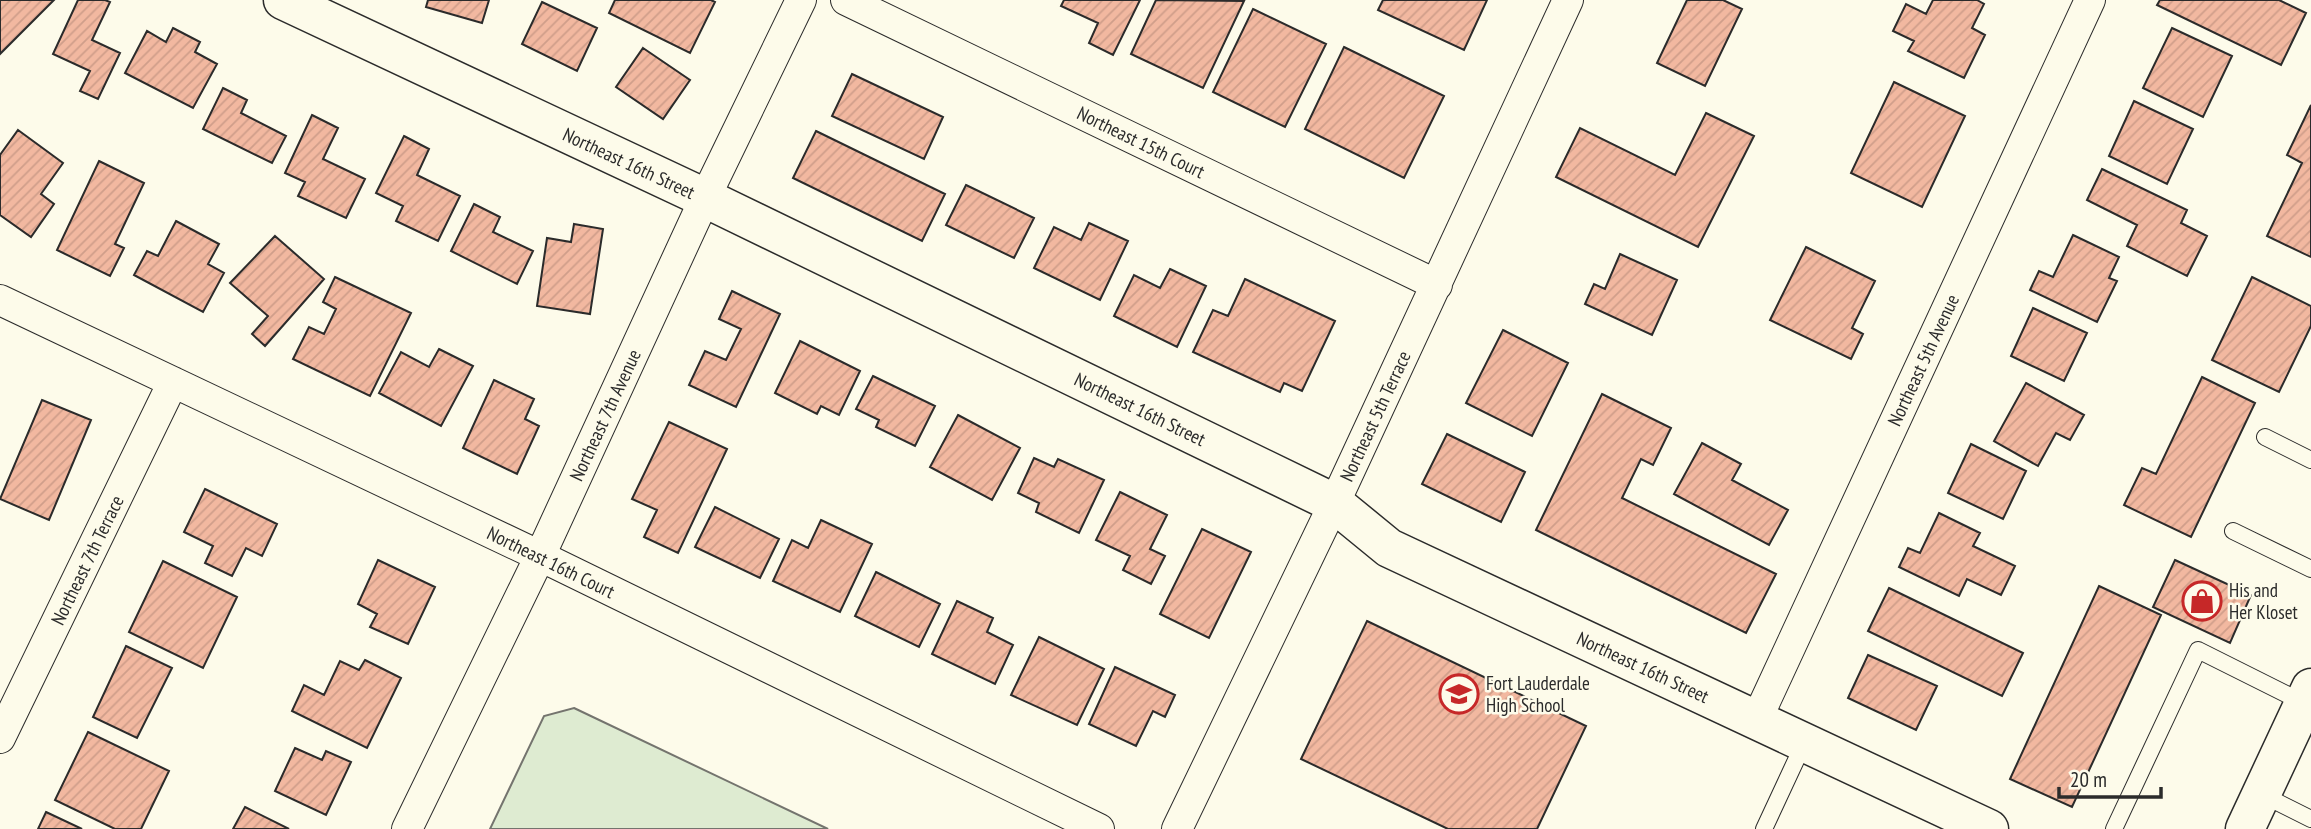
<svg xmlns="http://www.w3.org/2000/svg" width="2311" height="829" font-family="'PT Sans Narrow',sans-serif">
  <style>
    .garden { fill: #deebd1; stroke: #74746e; stroke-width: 2 }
    .building { fill: url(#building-hatch); stroke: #2b2b2b; stroke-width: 2 }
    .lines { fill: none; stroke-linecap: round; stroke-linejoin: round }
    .service-casing { stroke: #2b2b2b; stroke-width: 18 }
    .minor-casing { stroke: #2b2b2b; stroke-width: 32 }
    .tertiary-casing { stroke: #2b2b2b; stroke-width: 41 }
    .secondary-casing { stroke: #2b2b2b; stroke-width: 41 }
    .service { stroke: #fdfbea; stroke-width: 16 }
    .minor { stroke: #fdfbea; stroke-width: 30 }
    .tertiary { stroke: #fdfbea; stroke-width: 38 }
    .secondary { stroke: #fdfbea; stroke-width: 38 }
    .labels { text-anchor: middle; stroke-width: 5; stroke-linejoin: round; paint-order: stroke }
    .street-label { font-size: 19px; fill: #2b2b2b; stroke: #fdfbea }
    .poi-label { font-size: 19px; fill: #2b2b2b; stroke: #fdfbea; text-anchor: start }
  </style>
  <defs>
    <pattern id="building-hatch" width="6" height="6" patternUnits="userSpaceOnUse" patternTransform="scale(1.75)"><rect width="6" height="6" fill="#f2b8a0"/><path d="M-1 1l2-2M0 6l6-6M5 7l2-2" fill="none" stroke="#d09e8a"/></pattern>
  </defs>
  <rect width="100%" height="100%" fill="#fdfbea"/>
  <path class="garden" d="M 574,708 L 828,829 L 490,829 L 544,716 Z"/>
  <path class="building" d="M 0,0 L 54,0 L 0,54 Z
    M 78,0 L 105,0 L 110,2 L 92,40 L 120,53 L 98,99 L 80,91 L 90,71 L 53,54 Z
    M 428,0 L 489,0 L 482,23 L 426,7 Z
    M 615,0 L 711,0 L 715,2 L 690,53 L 609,13 Z
    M 1064,0 L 1140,0 L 1113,55 L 1089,43 L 1098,23 L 1061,6 Z
    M 1156,0 L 1244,1 L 1203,88 L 1131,54 Z
    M 1383,0 L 1487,0 L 1464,50 L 1378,10 Z
    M 1687,0 L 1723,0 L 1742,9 L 1705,86 L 1657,63 Z
    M 1933,0 L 1977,0 L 1984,4 L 1972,28 L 1985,35 L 1964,78 L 1908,51 L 1914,41 L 1893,31 L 1906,4 L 1926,14 Z
    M 2160,0 L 2279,0 L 2306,13 L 2281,65 L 2157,5 Z
    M 542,2 L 597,28 L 577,71 L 522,44 Z
    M 1253,9 L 1326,44 L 1285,127 L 1213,92 Z
    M 173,28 L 200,42 L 195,52 L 217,64 L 193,108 L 125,73 L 147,31 L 166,42 Z
    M 2172,28 L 2232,56 L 2203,117 L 2143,88 Z
    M 1344,47 L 1444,96 L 1404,178 L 1305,129 Z
    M 643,48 L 690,80 L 663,119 L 616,87 Z
    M 852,74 L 943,117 L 924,159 L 832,116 Z
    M 1894,82 L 1965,116 L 1922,207 L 1851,173 Z
    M 223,88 L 247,100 L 241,113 L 286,136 L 272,163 L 203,129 Z
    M 2134,101 L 2193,129 L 2167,184 L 2109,156 Z
    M 2311,105 L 2311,257 L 2267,236 L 2302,163 L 2287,155 Z
    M 1706,113 L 1754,136 L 1698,247 L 1556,177 L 1580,128 L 1675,175 Z
    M 312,115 L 338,128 L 323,159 L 365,179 L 346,218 L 298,196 L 305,182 L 285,173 Z
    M 18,130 L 63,163 L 41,194 L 54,204 L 31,237 L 0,215 L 0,155 Z
    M 816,131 L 945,194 L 922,241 L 793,178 Z
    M 404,136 L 429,149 L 417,175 L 460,196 L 438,241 L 396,221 L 403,206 L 376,193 Z
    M 99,161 L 144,183 L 115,244 L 124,248 L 110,276 L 57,250 Z
    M 2102,169 L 2187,210 L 2181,223 L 2207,236 L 2187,276 L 2127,246 L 2137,225 L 2087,200 Z
    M 966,185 L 1034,218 L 1014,258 L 946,225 Z
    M 474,204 L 500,217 L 493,232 L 533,251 L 517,284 L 451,251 Z
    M 176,221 L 219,244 L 208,264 L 224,273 L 203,312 L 134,275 L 147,251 L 158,256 Z
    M 1089,223 L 1128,241 L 1100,300 L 1034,268 L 1054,227 L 1081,240 Z
    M 574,224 L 603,229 L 590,314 L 537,306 L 547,238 L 571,242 Z
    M 2073,235 L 2119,257 L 2109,278 L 2117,281 L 2097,322 L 2030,290 L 2039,271 L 2053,277 Z
    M 275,236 L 324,279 L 265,346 L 252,334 L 268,316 L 230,283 Z
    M 1806,247 L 1875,281 L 1852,328 L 1863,334 L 1851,359 L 1770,320 Z
    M 1620,254 L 1677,280 L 1652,335 L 1585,304 L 1594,284 L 1605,289 Z
    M 1170,269 L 1206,286 L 1177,347 L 1114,316 L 1134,275 L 1160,288 Z
    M 335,277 L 411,313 L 370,396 L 293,359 L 309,327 L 324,334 L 336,309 L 323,302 Z
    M 2252,277 L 2311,306 L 2311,326 L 2279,392 L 2212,360 Z
    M 1245,279 L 1335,321 L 1302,391 L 1284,383 L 1280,392 L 1193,352 L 1213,310 L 1228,316 Z
    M 732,291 L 780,314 L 736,407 L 689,385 L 705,351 L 726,360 L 741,329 L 719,319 Z
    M 2033,308 L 2087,333 L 2064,381 L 2011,356 Z
    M 1503,330 L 1568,363 L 1532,436 L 1466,403 Z
    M 800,341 L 860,371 L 839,415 L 821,406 L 817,414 L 775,393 Z
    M 439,349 L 473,366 L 441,426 L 379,393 L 401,352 L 429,367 Z
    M 873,376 L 935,406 L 915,446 L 876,427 L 879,420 L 856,409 Z
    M 2202,377 L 2255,403 L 2191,537 L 2124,505 L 2142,468 L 2156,474 Z
    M 494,380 L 534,399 L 525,419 L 539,426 L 517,474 L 463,448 Z
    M 2026,383 L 2084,415 L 2070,440 L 2056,433 L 2038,466 L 1994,441 Z
    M 1602,394 L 1671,428 L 1653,465 L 1641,459 L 1622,498 L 1776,574 L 1746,633 L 1536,530 Z
    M 42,400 L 91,420 L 49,520 L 0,499 Z
    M 958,415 L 1020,448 L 992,500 L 930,467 Z
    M 669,422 L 727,449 L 678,553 L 644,537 L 657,510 L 632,499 Z
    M 1447,434 L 1525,472 L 1501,522 L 1422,484 Z
    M 1702,443 L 1741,464 L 1732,480 L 1788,510 L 1769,545 L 1674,494 Z
    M 1971,444 L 2026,471 L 2003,519 L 1948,493 Z
    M 1034,458 L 1054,467 L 1058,459 L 1104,480 L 1079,533 L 1036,512 L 1039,503 L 1018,493 Z
    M 205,489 L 277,524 L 262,556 L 246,548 L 232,576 L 205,563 L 213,546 L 184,532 Z
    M 1120,492 L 1167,515 L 1150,549 L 1165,556 L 1151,584 L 1123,570 L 1130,556 L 1096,540 Z
    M 715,507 L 779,539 L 760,578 L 695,547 Z
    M 1939,513 L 1980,533 L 1973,546 L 2015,566 L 2001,595 L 1967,579 L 1959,596 L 1899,567 L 1908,548 L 1920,553 Z
    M 821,520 L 872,544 L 840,612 L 773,581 L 792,540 L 808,548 Z
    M 1202,529 L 1251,552 L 1209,638 L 1160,614 Z
    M 378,560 L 435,587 L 408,644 L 370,627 L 377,614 L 358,604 Z
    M 2175,560 L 2251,595 L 2230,643 L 2153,607 Z
    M 163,561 L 237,597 L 203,668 L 129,632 Z
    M 876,572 L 940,604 L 919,647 L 855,616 Z
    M 2099,586 L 2161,615 L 2072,807 L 2010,779 Z
    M 1889,588 L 2023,653 L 2002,696 L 1868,631 Z
    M 957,601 L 993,618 L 987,632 L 1013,645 L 995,684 L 932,654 Z
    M 1367,621 L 1586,726 L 1537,829 L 1448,829 L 1301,759 Z
    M 1039,637 L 1104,669 L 1077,725 L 1011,695 Z
    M 126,646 L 172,668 L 137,738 L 93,717 Z
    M 1868,655 L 1937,686 L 1916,730 L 1848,698 Z
    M 365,660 L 401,678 L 367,748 L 292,711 L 304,685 L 324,695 L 340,661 L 359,670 Z
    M 1115,667 L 1175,695 L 1165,717 L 1153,711 L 1136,746 L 1089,724 Z
    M 88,732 L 169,771 L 141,829 L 115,829 L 55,800 Z
    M 295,748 L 322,760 L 326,751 L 351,762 L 326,815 L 275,791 Z
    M 245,807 L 289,829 L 233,829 Z
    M 46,812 L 82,829 L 38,829 Z"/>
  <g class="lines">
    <g class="service-casing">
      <path id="service" d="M 2265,437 L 2311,460
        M 2233,531 L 2311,569
        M 2261,794 L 2311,819
        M 1764,829 L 1804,743
        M 2114,829 L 2198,650 L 2304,703"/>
    </g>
    <g class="minor-casing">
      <path id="minor" d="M 846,0 L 1437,285
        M 0,300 L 540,556 L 1099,829
        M 1756,721 L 2090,0
        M 0,738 L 173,382
        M 407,829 L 540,556 L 705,198 L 801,0
        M 1177,829 L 1342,487 L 1568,0"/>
    </g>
    <g class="tertiary-casing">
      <path id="tertiary" d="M 283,0 L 705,198 L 1334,503 L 1389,548 L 1989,829"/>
    </g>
    <g class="secondary-casing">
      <path id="secondary" d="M 2245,829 L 2311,688"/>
    </g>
    <use href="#service" class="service"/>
    <use href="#minor" class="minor"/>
    <use href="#tertiary" class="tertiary"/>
    <use href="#secondary" class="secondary"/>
  </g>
  <defs>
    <g id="shop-ring" transform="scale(2.0125)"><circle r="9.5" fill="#fdfbea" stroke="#c62828" stroke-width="1.5"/><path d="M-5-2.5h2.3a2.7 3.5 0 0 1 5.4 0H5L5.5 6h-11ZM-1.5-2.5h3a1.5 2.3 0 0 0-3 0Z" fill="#c62828"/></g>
    <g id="school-ring" transform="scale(2.0125)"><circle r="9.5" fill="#fdfbea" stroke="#c62828" stroke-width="1.5"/><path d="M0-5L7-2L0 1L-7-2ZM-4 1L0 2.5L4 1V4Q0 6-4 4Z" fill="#c62828"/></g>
  </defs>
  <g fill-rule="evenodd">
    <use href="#shop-ring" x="2202" y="601"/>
    <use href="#school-ring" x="1459" y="694"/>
  </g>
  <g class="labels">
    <g class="street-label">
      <text transform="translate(1141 142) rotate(26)" y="7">Northeast 15th Court</text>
      <text transform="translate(629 163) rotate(25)" y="7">Northeast 16th Street</text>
      <text transform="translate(1923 360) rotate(-65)" y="7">Northeast 5th Avenue</text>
      <text transform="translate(1140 409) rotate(26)" y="7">Northeast 16th Street</text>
      <text transform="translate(605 415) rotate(-65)" y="7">Northeast 7th Avenue</text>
      <text transform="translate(1375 416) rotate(-65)" y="7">Northeast 5th Terrace</text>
      <text transform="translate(87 560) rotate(-64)" y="7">Northeast 7th Terrace</text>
      <text transform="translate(551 562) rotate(26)" y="7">Northeast 16th Court</text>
      <text transform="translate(1643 667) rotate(25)" y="7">Northeast 16th Street</text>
    </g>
    <g class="poi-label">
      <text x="2229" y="597">His and<tspan x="2229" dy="22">Her Kloset</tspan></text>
      <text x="1486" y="690">Fort Lauderdale<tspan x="1486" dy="22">High School</tspan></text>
    </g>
  </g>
  <path d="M2059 787v10h102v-10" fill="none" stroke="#2b2b2b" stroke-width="3.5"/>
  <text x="2070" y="787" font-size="21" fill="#2b2b2b" stroke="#fdfbea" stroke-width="5" paint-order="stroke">20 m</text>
</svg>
